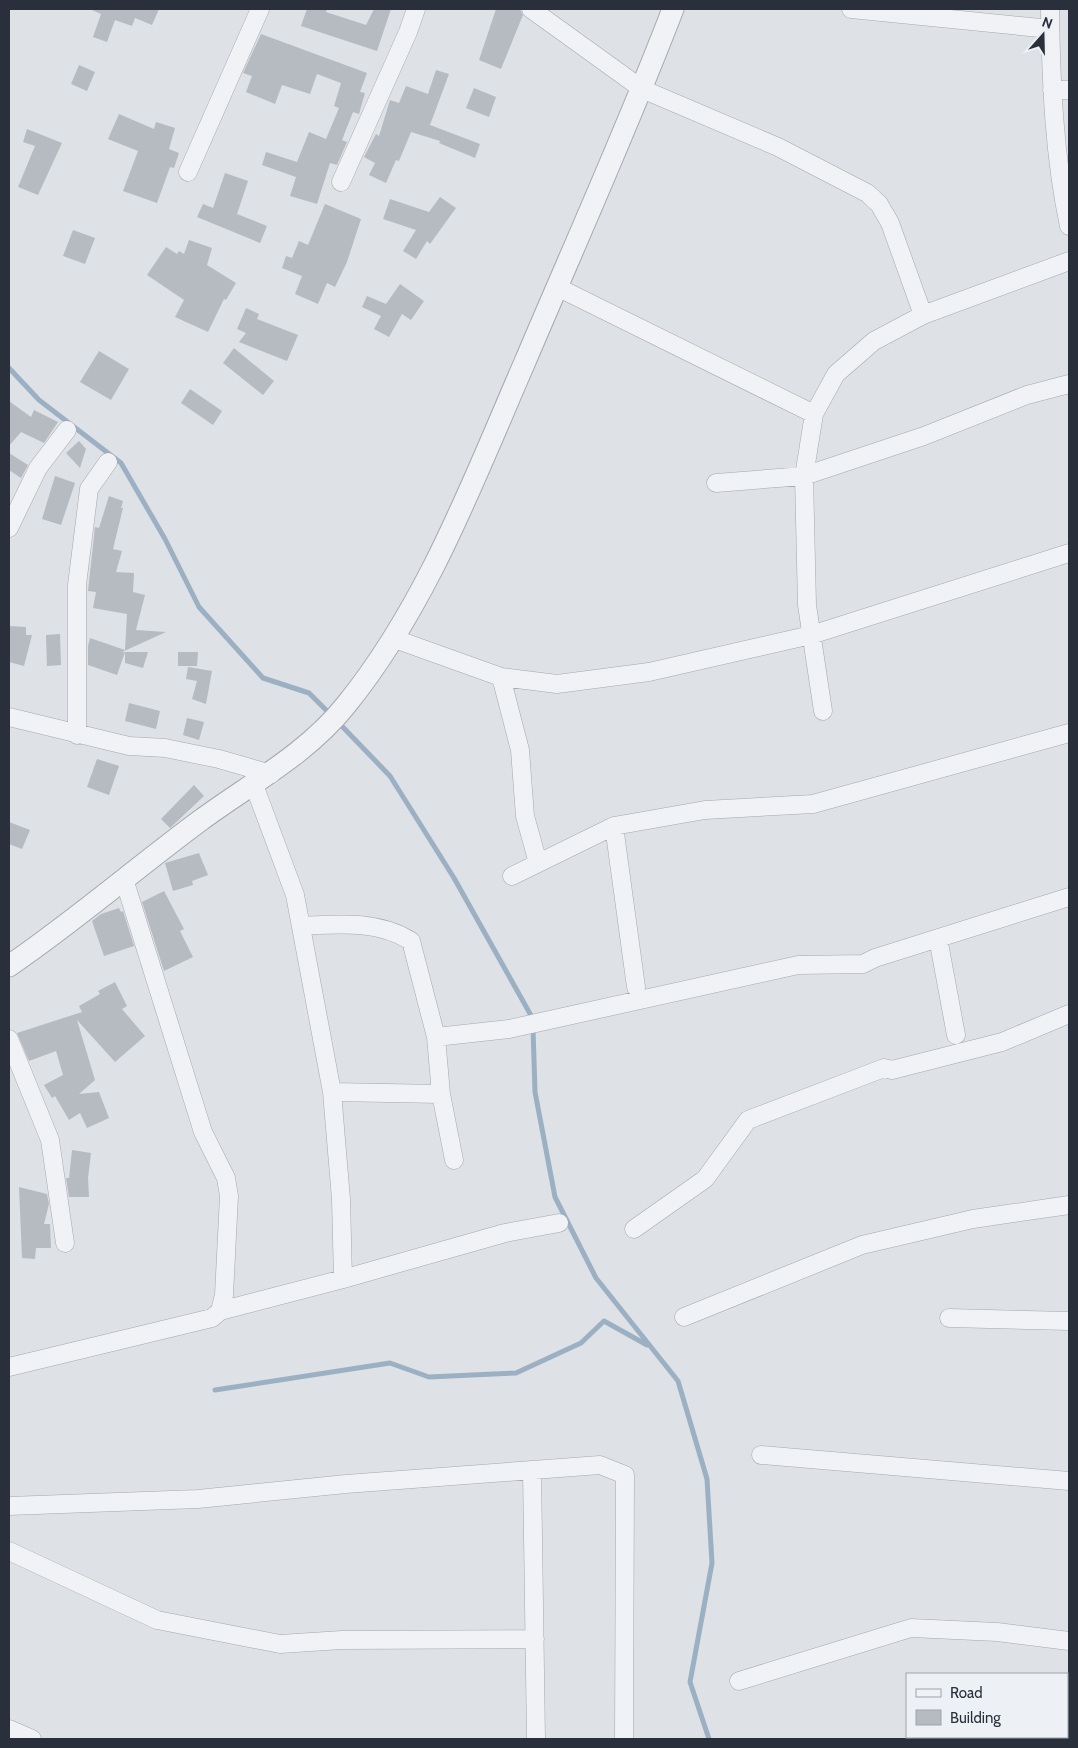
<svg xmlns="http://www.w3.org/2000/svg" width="1078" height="1748" font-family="Cabin,sans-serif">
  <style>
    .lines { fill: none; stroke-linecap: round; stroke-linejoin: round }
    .stream { stroke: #9cb0c3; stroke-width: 5 }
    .building { fill: #b6bbc2 }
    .minor-casing { stroke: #a4a8af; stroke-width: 19 }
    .tertiary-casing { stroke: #a4a8af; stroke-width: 23 }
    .minor { stroke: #f0f2f5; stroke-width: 18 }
    .tertiary { stroke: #f0f2f5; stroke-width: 21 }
  </style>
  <rect width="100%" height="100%" fill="#dee1e6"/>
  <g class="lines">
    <path class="stream" d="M 9,368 L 39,400 L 121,463 L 165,539 L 199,607 L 263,678 L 309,693 L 331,715
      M 337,721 L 390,776 L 454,878 L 533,1019
      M 533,1028 L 535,1092 L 555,1197 L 596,1278 L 678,1381 L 707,1479 L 712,1563 L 690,1682 L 709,1739
      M 215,1390 L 390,1363 L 429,1377 L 516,1373 L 581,1343 L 604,1321 L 647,1345"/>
  </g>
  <path class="building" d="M 90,9 L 159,9 L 152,25 L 135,18 L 132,26 L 115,20 L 107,42 L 93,37 L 101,14 Z
    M 307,9 L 327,9 L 326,12 L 366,25 L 374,9 L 391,9 L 377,51 L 301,26 Z
    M 496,9 L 520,9 L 523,15 L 501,69 L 479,60 Z
    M 261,34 L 367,73 L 360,92 L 365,93 L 359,114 L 353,112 L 342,140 L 347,142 L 337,165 L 330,163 L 317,204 L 290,196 L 296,177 L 262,165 L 266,152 L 297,162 L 309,132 L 326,139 L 339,108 L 334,106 L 341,83 L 317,74 L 310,94 L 282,85 L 275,104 L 246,92 L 252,76 L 243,73 Z
    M 79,65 L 95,72 L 87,91 L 71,84 Z
    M 436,70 L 449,74 L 430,125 L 480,144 L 475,158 L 439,143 L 440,141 L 411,132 L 399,161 L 396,160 L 386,183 L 369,175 L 375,163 L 364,157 L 376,134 L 379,136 L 390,100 L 399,103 L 406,86 L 428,94 Z
    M 474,88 L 496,97 L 489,117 L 466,108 Z
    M 119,114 L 154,129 L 156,122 L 175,128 L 169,149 L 179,153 L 174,168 L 170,167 L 157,203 L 123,191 L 138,151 L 108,139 Z
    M 27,129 L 62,143 L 38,195 L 18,187 L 35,146 L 23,142 Z
    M 225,173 L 248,181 L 237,214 L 267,226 L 260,243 L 197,217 L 203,204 L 213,208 Z
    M 440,197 L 456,208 L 430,244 L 427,241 L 416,259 L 403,251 L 416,230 L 383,219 L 390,199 L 429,212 Z
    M 325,204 L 361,219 L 347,262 L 335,287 L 327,283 L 318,304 L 295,294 L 302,276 L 282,268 L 286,256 L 292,258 L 299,241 L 308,245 Z
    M 73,230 L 95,238 L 85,264 L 63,256 Z
    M 189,240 L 212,248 L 207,265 L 236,283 L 226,300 L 224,299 L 208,332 L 175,317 L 184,300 L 147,275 L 166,247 L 177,254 L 179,251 L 184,254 Z
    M 400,284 L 424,301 L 411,320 L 402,314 L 389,337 L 374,329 L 381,316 L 362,307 L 367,296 L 386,304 Z
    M 246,308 L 259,314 L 257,319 L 298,335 L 287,361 L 239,342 L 246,333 L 237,329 Z
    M 234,348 L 274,381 L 263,395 L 223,363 Z
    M 99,351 L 129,369 L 111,400 L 80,382 Z
    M 190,389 L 222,411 L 213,425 L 181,403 Z
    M 9,401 L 31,417 L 34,410 L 58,422 L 44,443 L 21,432 L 9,446 Z
    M 79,441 L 86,449 L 80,468 L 66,453 Z
    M 9,453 L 28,465 L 21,478 L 9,470 Z
    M 55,476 L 75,483 L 61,525 L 42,519 Z
    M 109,496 L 123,501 L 121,508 L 123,508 L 113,549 L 122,551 L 116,572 L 134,573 L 133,592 L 145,595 L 136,630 L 166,632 L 122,652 L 125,652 L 117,675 L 88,665 L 88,646 L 90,638 L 125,650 L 127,614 L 93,608 L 96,592 L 88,591 L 95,527 L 99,528 Z
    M 9,626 L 26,627 L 26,635 L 32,635 L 24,666 L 9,662 Z
    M 60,634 L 61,665 L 47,666 L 46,635 Z
    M 125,652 L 148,652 L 143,668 L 125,663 Z
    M 178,652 L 198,652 L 197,666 L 178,666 Z
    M 188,667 L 212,671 L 206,704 L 192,699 L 197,681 L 186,679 Z
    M 129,703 L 160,711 L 156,729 L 125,721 Z
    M 187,718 L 204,722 L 199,740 L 183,735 Z
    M 97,759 L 119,766 L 109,795 L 87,787 Z
    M 194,785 L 204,796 L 170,828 L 161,819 Z
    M 9,822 L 30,830 L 22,849 L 9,844 Z
    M 199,853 L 208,875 L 192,881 L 193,885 L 173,891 L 165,863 Z
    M 164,891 L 184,929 L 180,931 L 193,957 L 164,971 L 142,902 Z
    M 119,908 L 121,912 L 123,911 L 134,946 L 104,956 L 92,921 L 101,914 Z
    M 115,982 L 127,1006 L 122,1009 L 145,1036 L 115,1062 L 77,1020 L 95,1080 L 79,1094 L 99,1092 L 109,1118 L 87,1128 L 80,1113 L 69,1120 L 55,1096 L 52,1098 L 44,1085 L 63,1075 L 56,1051 L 29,1061 L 17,1033 L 82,1012 L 79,1006 L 100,994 L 98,991 Z
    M 72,1150 L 91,1153 L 88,1178 L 89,1197 L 69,1197 L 66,1178 L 69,1178 Z
    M 19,1187 L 47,1194 L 49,1204 L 44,1224 L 50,1224 L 51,1248 L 36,1248 L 35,1259 L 22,1258 Z"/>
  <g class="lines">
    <g class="minor-casing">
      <path id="minor" d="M 531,9 L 642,89 L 778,147 L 867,193 L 879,204 L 890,223 L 923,315
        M 851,9 L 1050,29
        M 1050,9 C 1051,81 1054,156 1069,226
        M 1052,90 L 1069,90
        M 188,172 L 260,9
        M 341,182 L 408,32 L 416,9
        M 557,287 L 814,414
        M 716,483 L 804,476 L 924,436 L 1027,395 L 1069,384
        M 9,528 L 38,468 L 67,430
        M 395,639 L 501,677 L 557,684 L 649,672 L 811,635 L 1069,553
        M 501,677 L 520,750 L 525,816 L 538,863
        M 823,711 L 807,605 L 804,476 L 814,414 L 836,374 L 874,341 L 923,315 L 1069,261
        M 9,717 L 129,746 L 165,748 L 219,759 L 271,774
        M 77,735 L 77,585 L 89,489 L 108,462
        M 254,785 L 295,895 L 332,1092 L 341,1199 L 343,1279
        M 614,826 L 636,987
        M 512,876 L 614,826 L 705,810 L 813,804 L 1069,733
        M 124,879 L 203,1132 L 226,1178 L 229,1196 L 224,1295 L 220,1311
        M 301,926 C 338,924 378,920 411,941 L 436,1037 L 441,1094 L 454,1160
        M 938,938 L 956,1035
        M 436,1037 L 509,1029 L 798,965 L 863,964 L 875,958 L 1069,897
        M 9,1039 L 50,1140 L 65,1243
        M 332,1092 L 441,1094
        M 634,1229 L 705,1179 L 748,1120 L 884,1068 L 892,1070 L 1002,1042 L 1069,1014
        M 684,1317 L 862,1245 L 973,1219 L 1069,1205
        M 949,1318 L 1069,1321
        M 9,1367 L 212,1318 L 220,1311 L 343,1279 L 505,1233 L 559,1223
        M 761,1455 L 1069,1481
        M 532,1470 L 536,1739
        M 9,1506 L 198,1499 L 346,1484 L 600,1465 L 625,1475 L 624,1739
        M 9,1551 L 157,1620 L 280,1644 L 342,1640 L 535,1639
        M 739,1681 L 911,1628 L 997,1632 L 1069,1641
        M 9,1729 L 32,1739"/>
    </g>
    <g class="tertiary-casing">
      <path id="tertiary" d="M 9,966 C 75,921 136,868 201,820 C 250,784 307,754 346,705 C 427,605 473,481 524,364 C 574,246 627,129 673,9"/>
    </g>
    <use href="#minor" class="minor"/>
    <use href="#tertiary" class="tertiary"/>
  </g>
  <rect width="1078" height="1748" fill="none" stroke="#29303b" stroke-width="20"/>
  <rect x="906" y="1673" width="162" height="65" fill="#edf0f4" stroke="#9fa3aa"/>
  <rect x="916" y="1689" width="25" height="8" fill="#f0f2f5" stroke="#9fa3aa"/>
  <text x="950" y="1698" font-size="15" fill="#29303b">Road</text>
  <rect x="916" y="1710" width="25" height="15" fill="#b6bbc2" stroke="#9fa3aa"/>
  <text x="950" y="1723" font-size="15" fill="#29303b">Building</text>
  <g transform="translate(1043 35) rotate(20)" stroke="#edf0f4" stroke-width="4" paint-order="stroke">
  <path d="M0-4L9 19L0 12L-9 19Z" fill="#29303b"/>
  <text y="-8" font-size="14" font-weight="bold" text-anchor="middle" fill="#29303b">N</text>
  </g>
</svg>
